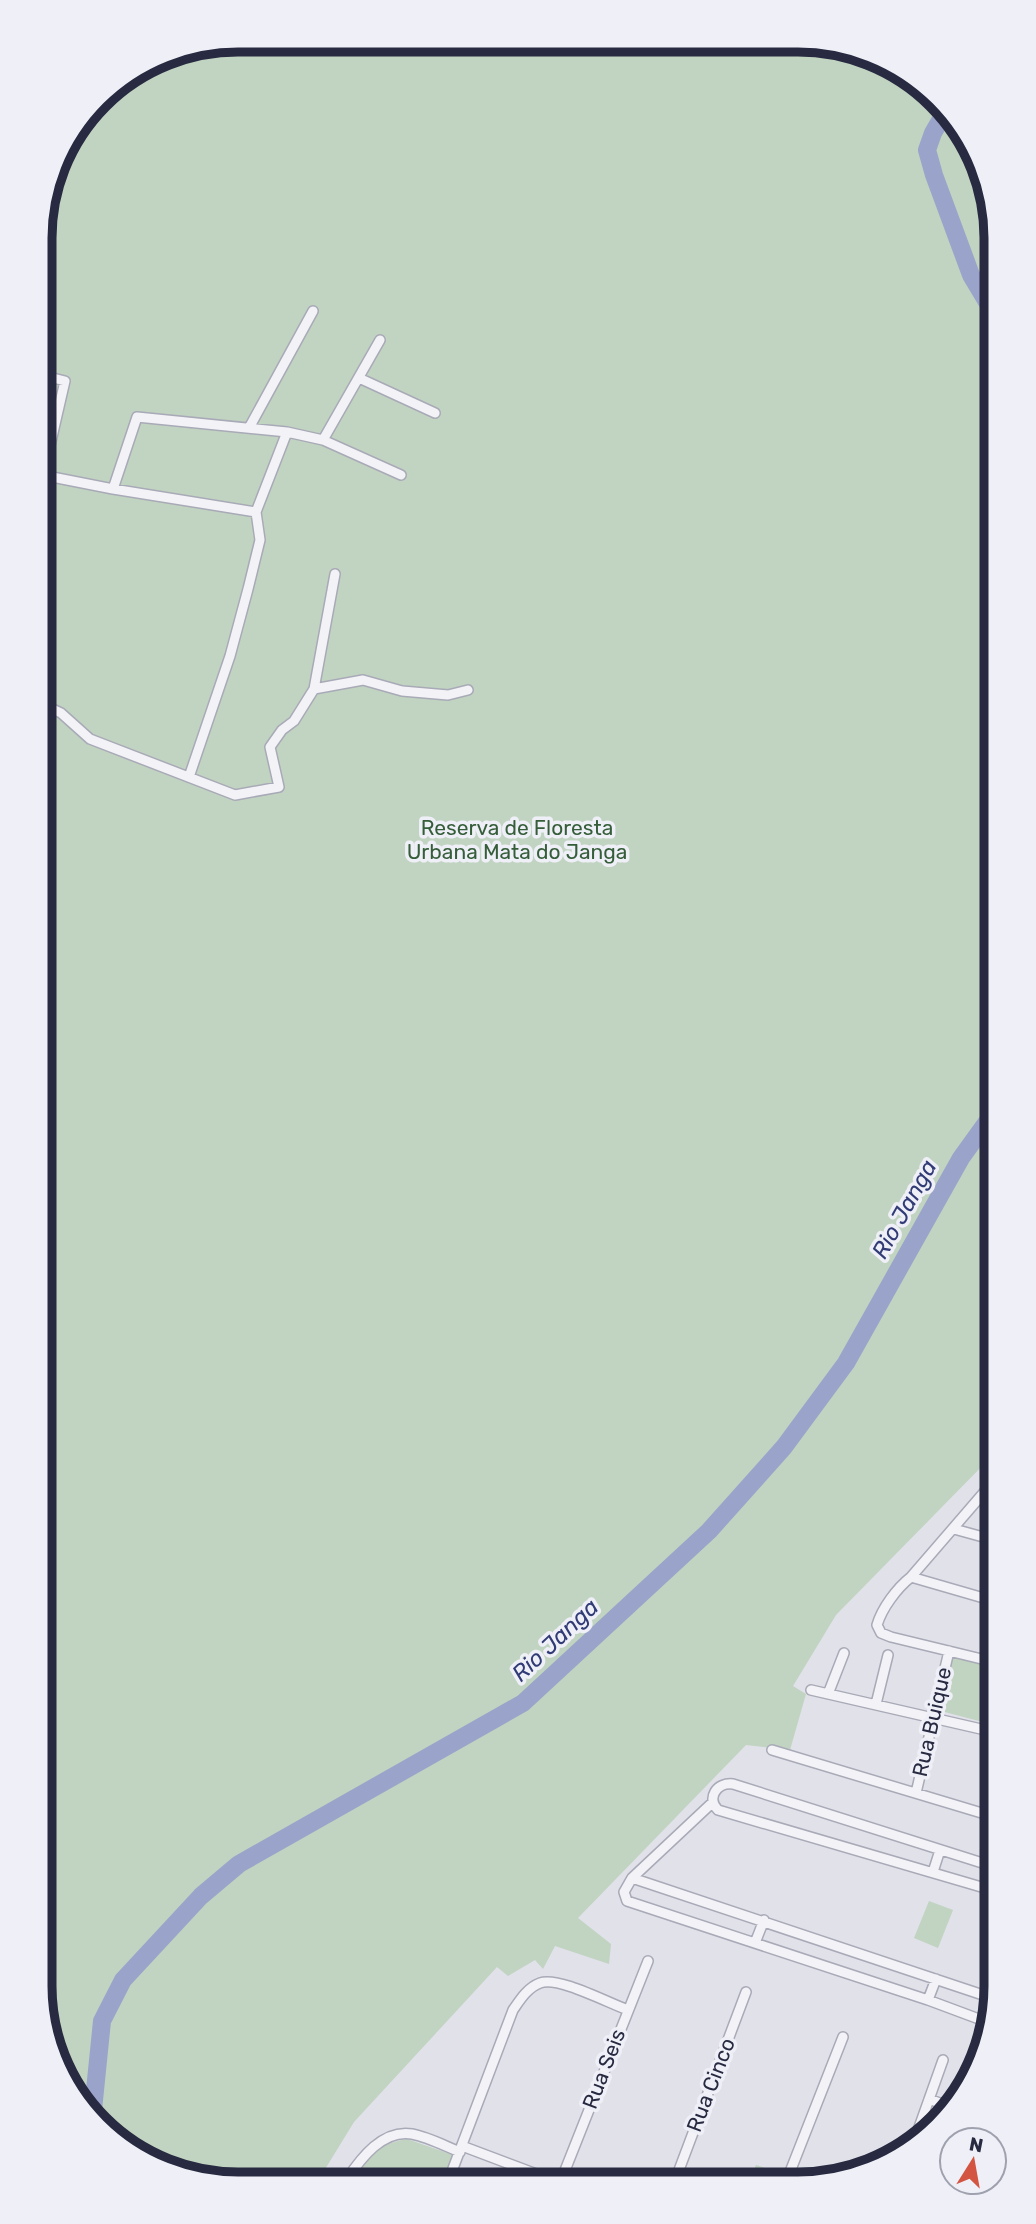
<svg xmlns="http://www.w3.org/2000/svg" width="1036" height="2224" font-family="Rubik,sans-serif">
  <style>
    .green { fill: #c1d3c1 }
    .lines { fill: none; stroke-linecap: round; stroke-linejoin: round }
    .river { stroke: #9aa3ca; stroke-width: 18 }
    .minor-casing { stroke: #a9aab7; stroke-width: 12 }
    .minor { stroke: #f3f3f7; stroke-width: 9 }
    .labels { text-anchor: middle; stroke-width: 7; stroke-linejoin: round; paint-order: stroke }
    .park-label { font-size: 21px; fill: #355d39; stroke: #eff0f7 }
    .street-label { font-size: 21px; fill: #282a41; stroke: #eff0f7 }
    .water-label { font-size: 23px; font-style: italic; fill: #313c76; stroke: #eff0f7 }
    .rim { fill: none; stroke: #282a41; stroke-width: 9 }
  </style>
  <rect width="100%" height="100%" fill="#e0e1e9"/>
  <path class="green" d="M 239,40 L 836,44 L 928,90 L 989,187 L 993,1455 L 836,1615 L 793,1686 L 806,1694 L 790,1750 L 746,1745 L 578,1918 L 611,1944 L 609,1964 L 555,1946 L 543,1969 L 535,1960 L 508,1976 L 497,1967 L 354,2122 L 319,2179 L 200,2180 L 108,2134 L 47,2037 L 41,225 L 61,151 L 108,90 L 163,55 Z
    M 952,1657 L 994,1667 L 994,1725 L 941,1711 Z
    M 929,1901 L 953,1910 L 938,1948 L 914,1938 Z
    M 407,2139 L 453,2155 L 444,2179 L 352,2179 C 368,2156 378,2144 407,2139 Z
    M 756,2165 L 784,2174 L 783,2177 L 751,2177 Z"/>
  <g class="lines">
    <path class="river" d="M 944,114 L 933,133 L 927,150 L 934,175 L 971,275 L 989,305
      M 93,2110 L 102,2021 L 123,1980 L 201,1896 L 239,1864 L 523,1703 L 709,1531 L 784,1447 L 846,1363 L 961,1158 L 992,1115"/>
    <g class="minor-casing">
      <path id="minor" d="M 41,375 L 65,381 L 43,476
        M 359,378 L 435,413
        M 249,428 L 313,311
        M 323,440 L 401,475
        M 42,475 L 113,489 L 256,512
        M 113,489 L 137,417 L 287,432 L 323,440 L 380,340
        M 314,689 L 335,574
        M 42,704 L 61,713 L 90,739 L 235,795 L 279,787 L 270,747 L 282,730 L 294,721 L 314,689 L 363,680 L 402,691 L 448,695 L 468,690
        M 43,732 L 49,707
        M 189,777 L 230,656 L 248,589 L 260,540 L 256,512 L 287,432
        M 993,1482 L 911,1577 C 897,1588 882,1608 877,1625 L 881,1633 L 891,1637 L 994,1662
        M 954,1529 L 994,1540
        M 911,1577 L 994,1601
        M 811,1690 L 994,1732
        M 828,1694 L 844,1653
        M 876,1704 L 888,1655
        M 772,1750 L 995,1817
        M 916,1793 L 949,1651
        M 712,1803 L 632,1878 L 624,1892 L 627,1901 L 928,2000 L 987,2022
        M 995,1867 L 733,1784 C 717,1782 706,1798 718,1810 L 995,1891
        M 933,1872 L 940,1850
        M 632,1878 L 995,1999
        M 755,1943 L 764,1920
        M 928,2000 L 936,1979
        M 929,2099 L 953,2108
        M 462,2146 L 547,2178
        M 912,2147 L 943,2060
        M 788,2177 L 843,2037
        M 562,2178 L 648,1961
        M 676,2178 L 746,1992
        M 347,2179 C 361,2158 383,2129 412,2134 C 428,2137 445,2146 460,2152
        M 449,2179 L 513,2010 C 520,2000 527,1988 540,1983 C 558,1976 608,2003 628,2010"/>
    </g>
    <use href="#minor" class="minor"/>
  </g>
  <g class="labels">
    <g class="park-label">
      <text x="517" y="835">Reserva de Floresta<tspan x="517" dy="24">Urbana Mata do Janga</tspan></text>
    </g>
    <g class="street-label">
      <text transform="translate(932 1722) rotate(-77)" y="7">Rua Buique</text>
      <text transform="translate(604 2069) rotate(-69)" y="7">Rua Seis</text>
      <text transform="translate(711 2085) rotate(-69)" y="7">Rua Cinco</text>
    </g>
    <g class="water-label">
      <text transform="translate(904 1209) rotate(-61)" y="8">Rio Janga</text>
      <text transform="translate(555 1640) rotate(-43)" y="8">Rio Janga</text>
    </g>
  </g>
  <path d="M0 0H1036V2224H0ZM238 52H798A186 186 0 0 1 984 238V1986A186 186 0 0 1 798 2172H238A186 186 0 0 1 52 1986V238A186 186 0 0 1 238 52Z" fill="#eff0f7" fill-rule="evenodd"/>
  <path class="rim" d="M238 52H798A186 186 0 0 1 984 238V1986A186 186 0 0 1 798 2172H238A186 186 0 0 1 52 1986V238A186 186 0 0 1 238 52Z"/>
  <g transform="translate(973 2161) rotate(11)"><circle r="33" fill="#eff0f7" stroke="#9fa1ae" stroke-width="2"/>
  <path d="M0-5L12 26L0 18L-12 26Z" fill="#d25441"/>
  <text y="-10" font-size="19" font-weight="bold" text-anchor="middle" fill="#282a41">N</text>
  </g>
</svg>
